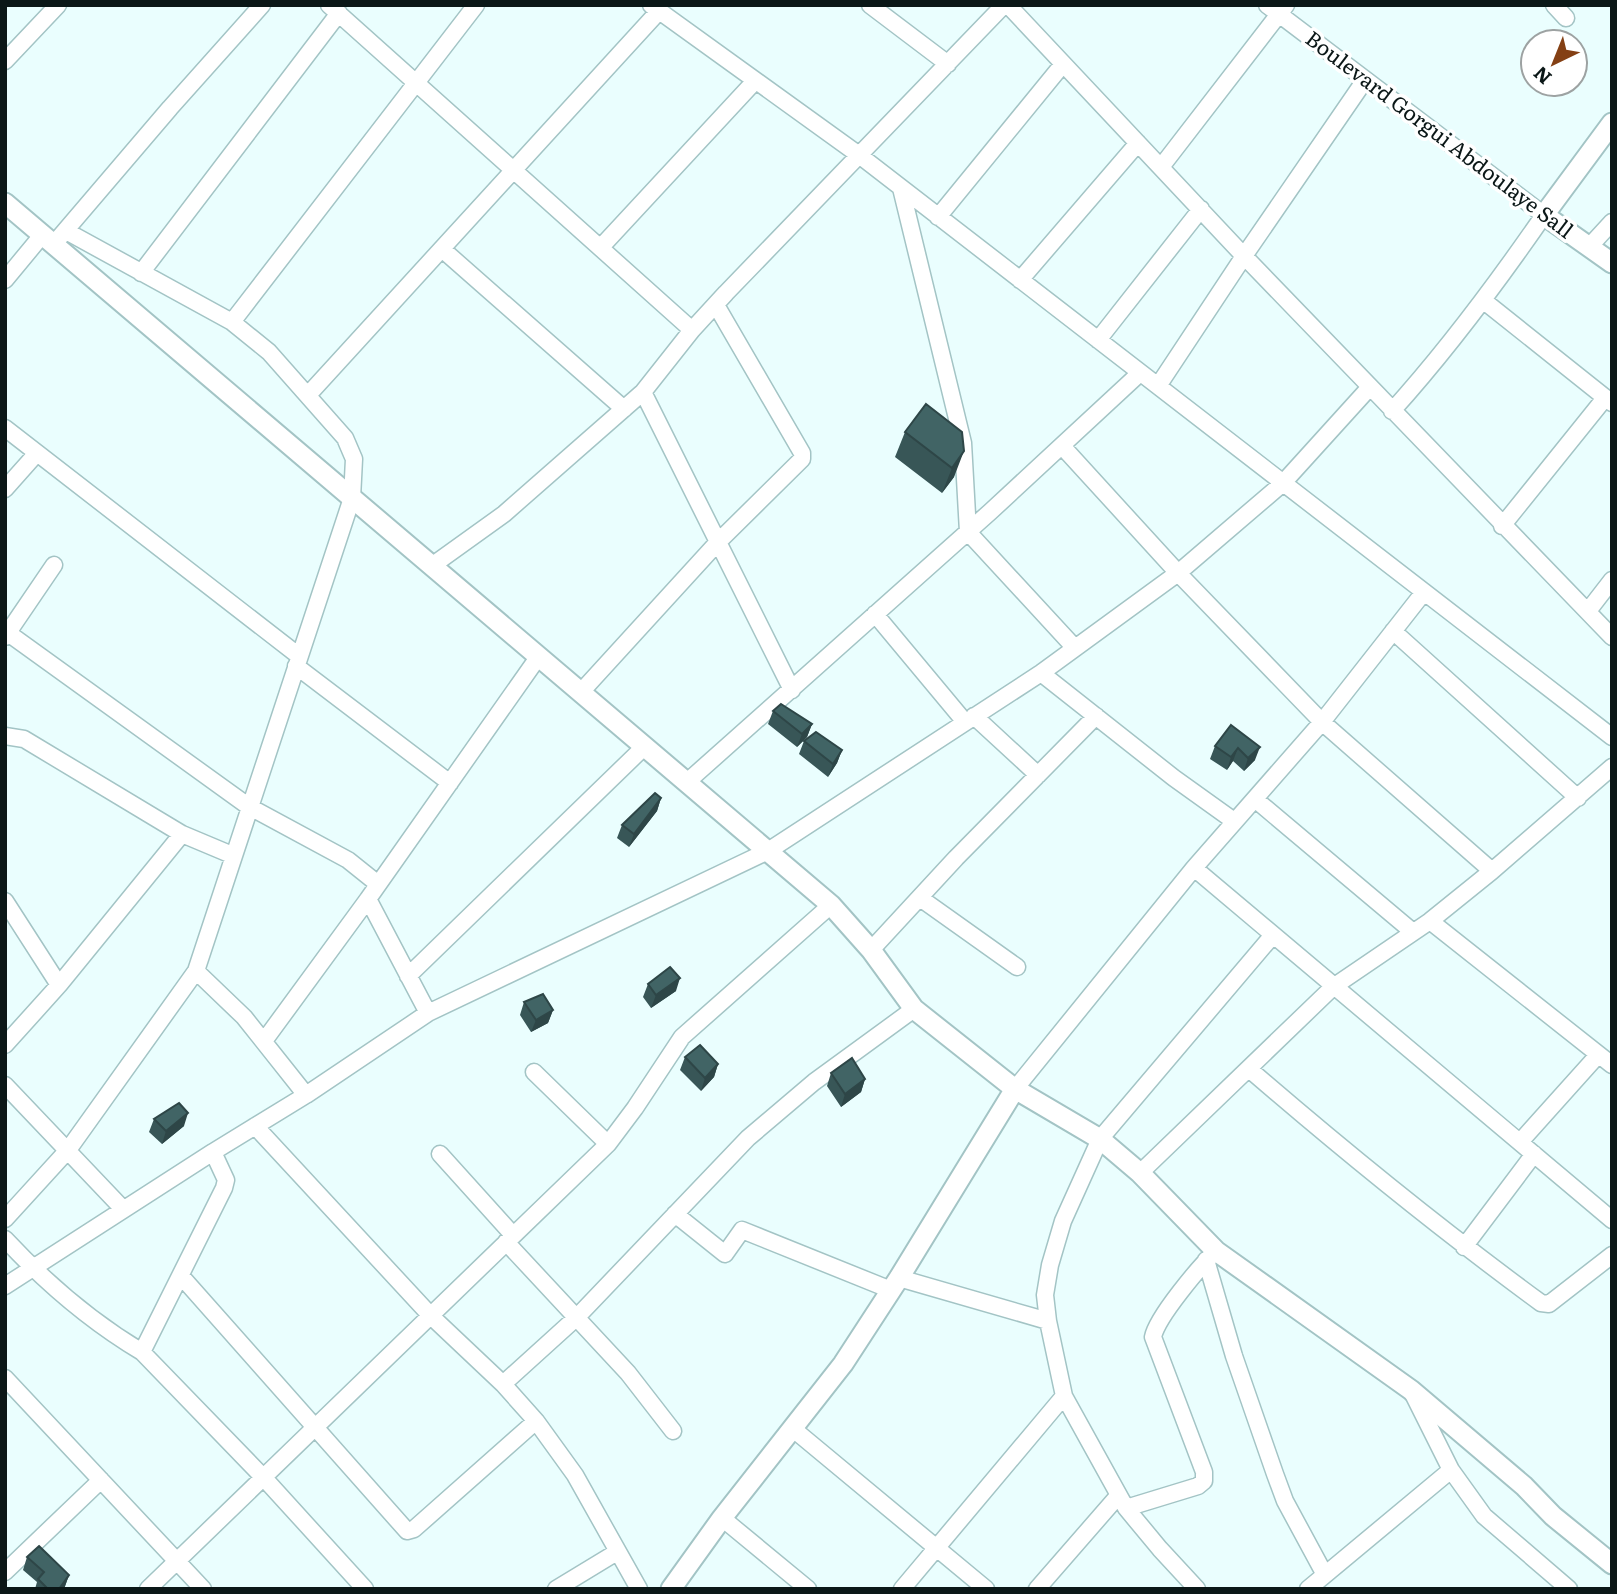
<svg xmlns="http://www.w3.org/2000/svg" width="1617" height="1594" font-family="Literata,serif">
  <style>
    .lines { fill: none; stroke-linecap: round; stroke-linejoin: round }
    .minor-casing { stroke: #a3c4c5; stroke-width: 19 }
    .tertiary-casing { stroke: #a3c4c5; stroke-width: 23 }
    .minor { stroke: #fff; stroke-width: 16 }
    .tertiary { stroke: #fff; stroke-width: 19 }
    .wall { fill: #385657 }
    .shaded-wall { fill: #2e4647 }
    .building { fill: #416465; stroke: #2e4647; stroke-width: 2 }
    .labels { text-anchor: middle; stroke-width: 7; stroke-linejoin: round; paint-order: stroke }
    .street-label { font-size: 21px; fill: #0b1717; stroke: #fff }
  </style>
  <rect width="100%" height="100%" fill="#eafefe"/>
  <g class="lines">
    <g class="minor-casing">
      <path id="minor" d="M 329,5 L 692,330
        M 651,5 L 859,155 L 1612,737
        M 870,5 L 948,64
        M 1008,5 L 1244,256 L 1612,637
        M 1267,5 L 1544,215 C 1497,283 1448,349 1392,411
        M 1554,5 L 1566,18
        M 5,61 L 58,5
        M 1161,167 L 1286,5
        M 901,188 L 963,443 L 968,532 L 1075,648
        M 938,217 L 1063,64
        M 59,238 L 170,108 L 262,5
        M 601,247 L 755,81
        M 1589,247 L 1612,222
        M 442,249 L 624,409
        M 141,273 L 339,13
        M 5,280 L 43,234
        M 1020,280 L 1138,143
        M 1484,301 L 1612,403
        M 232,322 L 476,5
        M 1098,340 L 1201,209
        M 1158,386 L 1244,256 L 1365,80
        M 643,392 L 792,690
        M 308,395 L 659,11
        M 5,428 L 299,656
        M 1062,446 L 1178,573 L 1322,722 L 1492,871
        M 5,489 L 37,453
        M 1502,526 L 1605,398
        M 433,565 L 504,514 L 643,392 L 692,330 L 726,293 L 1004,5
        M 1588,611 L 1612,580
        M 875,614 L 965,722
        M 1393,631 L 1578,798
        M 8,633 L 248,806 L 348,860 L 378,884
        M 5,637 L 54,565
        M 296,666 L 450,783
        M 1041,673 L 1174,778 L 1234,821
        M 581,692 L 718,542 L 802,459 L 802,453 L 716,305
        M 974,716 L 1038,775
        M 5,736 L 24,739 L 182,834 L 232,855
        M 687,782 L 990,512 L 1140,373
        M 1256,800 L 1413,932
        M 1194,868 L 1612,1220
        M 920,898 L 1017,967
        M 5,901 L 59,985 L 5,1045
        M 1430,921 L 1612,1065
        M 871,950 L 956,858 L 1096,716
        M 196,971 L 244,1017 L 306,1095
        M 408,976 L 645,746
        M 59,985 L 182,834
        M 428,1013 L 368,899 L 539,656
        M 264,1041 L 368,899
        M 1249,1069 C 1344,1151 1440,1229 1541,1303 L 1549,1304 L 1612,1255
        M 534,1072 L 608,1144
        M 5,1085 L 123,1209
        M 1015,1089 L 1194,868 L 1322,722 L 1424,592
        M 255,1126 L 431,1316 L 503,1384
        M 1520,1142 L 1598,1055
        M 213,1152 L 226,1180 L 224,1188 L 142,1352 L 264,1478 L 365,1589
        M 440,1154 L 513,1235
        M 1140,1173 L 1333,987 L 1430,921 L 1492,871 L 1612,767
        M 675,1214 L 725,1254 L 742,1230 L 891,1290
        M 5,1219 L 68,1150 L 196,971 L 352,498 L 354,459 L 345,438 L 269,352 L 232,322 L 66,231
        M 5,1239 C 46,1283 90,1321 142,1352
        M 506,1242 L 628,1373 L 673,1431
        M 1464,1247 L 1534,1154
        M 1206,1260 L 1234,1356 L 1275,1474 L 1285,1501 L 1325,1575
        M 181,1276 L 407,1531 L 414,1529 L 536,1421
        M 899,1278 L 1048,1321
        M 5,1286 L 213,1152 L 306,1095 L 428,1013 L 768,851 L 1041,673 L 1178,573 L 1283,483 L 1370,387
        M 5,1378 L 203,1589
        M 1064,1396 L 1126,1508 L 1160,1549 L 1197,1589
        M 792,1428 L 986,1589
        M 1451,1470 L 1484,1516 L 1569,1589
        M 1126,1508 L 1198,1486 L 1204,1481 L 1204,1472 L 1153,1337 C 1157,1317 1200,1266 1216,1251
        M 722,1518 L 808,1589
        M 5,1572 L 101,1480
        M 148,1589 L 608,1144 L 635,1108 L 682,1037 L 831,905
        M 556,1589 L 617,1552
        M 639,1589 L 575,1475 L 536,1421 L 503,1384 L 577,1317 L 748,1138 L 814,1082 L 914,1009
        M 902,1589 L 1064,1396 L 1048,1321 L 1045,1295 L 1050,1265 L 1063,1221 L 1100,1139 L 1273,935
        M 1037,1589 L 1118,1496
        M 1308,1589 L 1451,1470 L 1412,1392"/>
    </g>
    <g class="tertiary-casing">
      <path id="tertiary" d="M 1612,123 L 1544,215 L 1612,263
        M 5,203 L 831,905 L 871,950 L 914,1009 L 1015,1089 L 1100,1139 L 1140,1173 L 1216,1251 L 1411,1390 L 1524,1486 L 1553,1516 L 1612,1564
        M 671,1589 L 722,1518 L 843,1364 L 899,1278 L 1015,1089"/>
    </g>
    <use href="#minor" class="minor"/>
    <use href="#tertiary" class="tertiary"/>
  </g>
  <path class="wall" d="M 905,432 L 962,432 L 954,477 L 942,493 L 895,457 Z
    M 773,711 L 812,724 L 807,737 L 797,747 L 768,724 Z
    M 1231,725 L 1255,760 L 1244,771 L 1233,761 L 1227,770 L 1210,759 L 1215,746 Z
    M 804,741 L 842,750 L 837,763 L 828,777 L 799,754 Z
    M 661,798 L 657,811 L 629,847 L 617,838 L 622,825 Z
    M 648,984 L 676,991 L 651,1008 L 643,997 Z
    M 524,1002 L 553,1010 L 548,1023 L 531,1032 L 520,1015 Z
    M 685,1057 L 718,1064 L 714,1077 L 701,1091 L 680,1070 Z
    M 831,1073 L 865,1079 L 861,1092 L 841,1107 L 827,1086 Z
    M 154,1119 L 184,1126 L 162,1144 L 149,1132 Z
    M 27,1557 L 69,1575 L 64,1589 L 35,1589 L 37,1582 L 23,1570 Z"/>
  <path class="shaded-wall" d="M 964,451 L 954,477 L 942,493 L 952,468 Z
    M 812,724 L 807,737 L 797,747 L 802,734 Z
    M 1260,747 L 1255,760 L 1244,771 L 1248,758 Z
    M 1238,748 L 1233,761 L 1227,770 L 1231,757 Z
    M 842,750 L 837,763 L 828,777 L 833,764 Z
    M 661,798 L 657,811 L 629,847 L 634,834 Z
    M 680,978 L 676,991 L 651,1008 L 656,995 Z
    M 553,1010 L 548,1023 L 531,1032 L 536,1020 Z
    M 718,1064 L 714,1077 L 701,1091 L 705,1078 Z
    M 865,1079 L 861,1092 L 841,1107 L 845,1094 Z
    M 188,1113 L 184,1126 L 162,1144 L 166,1131 Z
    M 69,1575 L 64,1589 L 59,1589 Z"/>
  <path class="building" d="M 926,404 L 962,432 L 964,451 L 952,468 L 905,432 Z
    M 781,704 L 812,724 L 802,734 L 773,711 Z
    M 1231,725 L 1260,747 L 1248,758 L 1238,748 L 1231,757 L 1215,746 Z
    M 816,732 L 842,750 L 833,764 L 804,741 Z
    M 655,793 L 661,798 L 634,834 L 622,825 Z
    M 670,967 L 680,978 L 656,995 L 648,984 Z
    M 543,994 L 553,1010 L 536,1020 L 524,1002 Z
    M 700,1045 L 718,1064 L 705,1078 L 685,1057 Z
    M 852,1058 L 865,1079 L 845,1094 L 831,1073 Z
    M 179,1103 L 188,1113 L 166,1131 L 154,1119 Z
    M 39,1546 L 69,1575 L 59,1589 L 48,1589 L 38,1579 L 44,1572 L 27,1557 Z"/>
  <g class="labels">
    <g class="street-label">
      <text transform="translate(1439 135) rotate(37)" y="7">Boulevard Gorgui Abdoulaye Sall</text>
    </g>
  </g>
  <rect width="1617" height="1594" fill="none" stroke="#0b1717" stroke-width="14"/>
  <g transform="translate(1554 63) rotate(223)"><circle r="33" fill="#ffffff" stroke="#9da2a2" stroke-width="2"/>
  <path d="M0-5L12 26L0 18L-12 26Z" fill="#844014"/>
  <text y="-10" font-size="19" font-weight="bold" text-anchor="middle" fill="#0b1717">N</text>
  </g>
</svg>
